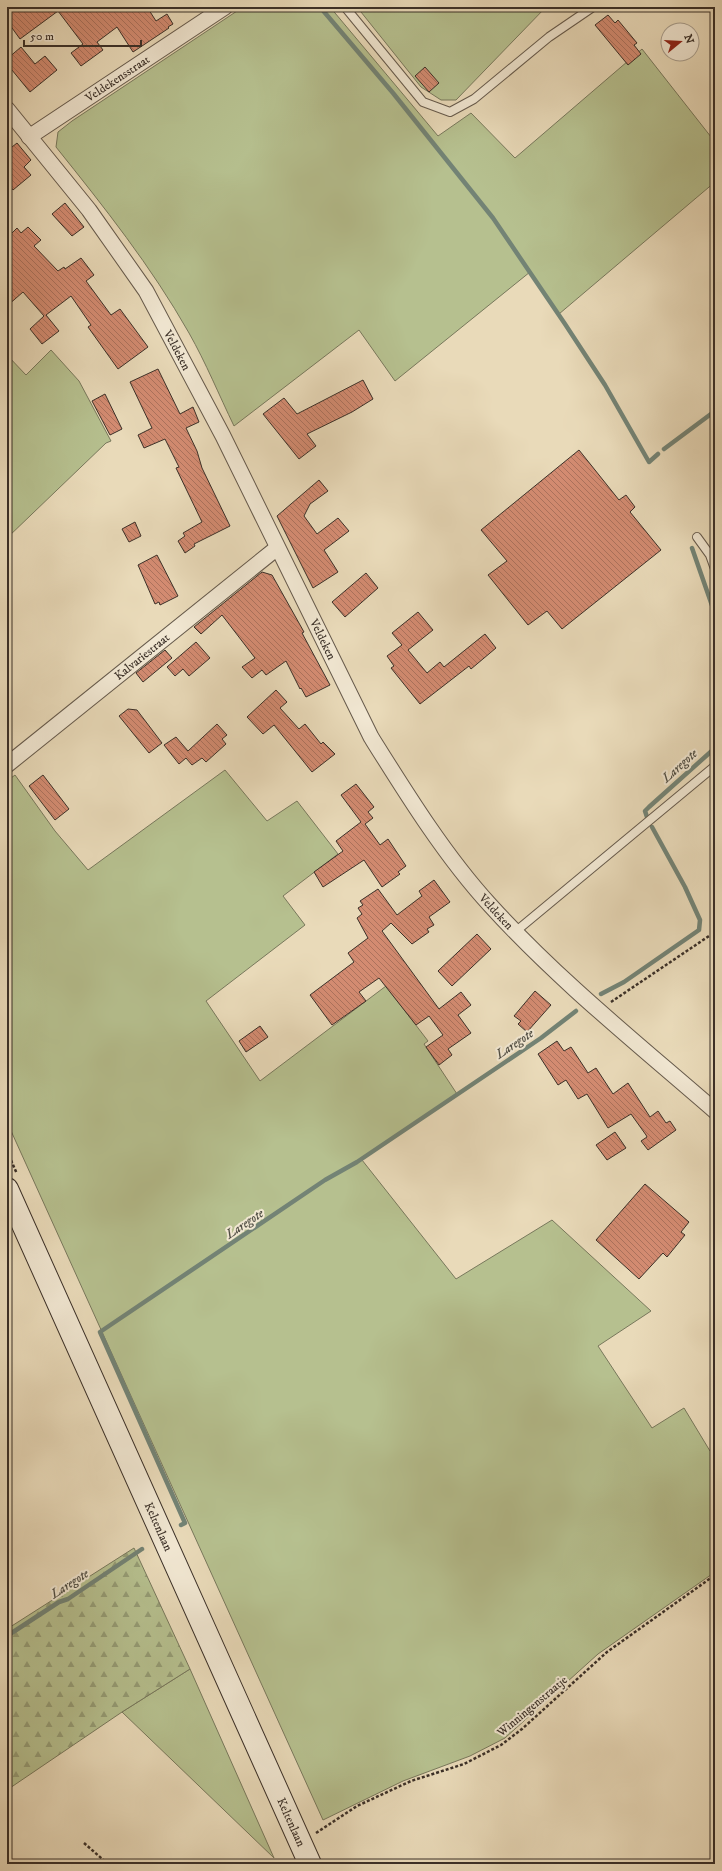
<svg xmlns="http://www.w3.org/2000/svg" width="722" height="1871" font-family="'IM FELL DW Pica',serif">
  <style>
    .green { fill: #b6c08f; stroke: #78785c }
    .forest { fill: url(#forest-firs); stroke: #78785c }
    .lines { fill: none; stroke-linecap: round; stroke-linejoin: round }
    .stream { stroke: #738375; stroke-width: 4.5 }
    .building { fill: url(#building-back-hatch); stroke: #3b3028 }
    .lane-casing { stroke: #665a4c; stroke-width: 10 }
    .street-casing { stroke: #665a4c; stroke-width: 17 }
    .secondary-casing { stroke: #3b3028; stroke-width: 24 }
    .path { stroke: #3b3028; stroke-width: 2.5; stroke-dasharray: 3 2; stroke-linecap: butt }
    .lane { stroke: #f1e7d2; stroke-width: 8 }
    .street { stroke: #f1e7d2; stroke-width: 15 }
    .secondary { stroke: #f1e7d2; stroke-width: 22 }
    .labels { text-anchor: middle; stroke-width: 4; stroke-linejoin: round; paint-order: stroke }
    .street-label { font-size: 12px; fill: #3b3028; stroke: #f1e7d2 }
    .water-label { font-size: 13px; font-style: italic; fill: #4e4c42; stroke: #f1e7d2 }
  </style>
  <defs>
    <pattern id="forest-firs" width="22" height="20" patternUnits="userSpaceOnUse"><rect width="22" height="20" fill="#b6c08f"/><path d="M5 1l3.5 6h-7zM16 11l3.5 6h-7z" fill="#959c75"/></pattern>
    <pattern id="building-back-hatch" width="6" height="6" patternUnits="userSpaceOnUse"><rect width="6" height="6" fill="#d38b71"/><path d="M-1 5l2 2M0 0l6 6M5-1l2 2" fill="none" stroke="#ac725d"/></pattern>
  </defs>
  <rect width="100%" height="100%" fill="#e9dab9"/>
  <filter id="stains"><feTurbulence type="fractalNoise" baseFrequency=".005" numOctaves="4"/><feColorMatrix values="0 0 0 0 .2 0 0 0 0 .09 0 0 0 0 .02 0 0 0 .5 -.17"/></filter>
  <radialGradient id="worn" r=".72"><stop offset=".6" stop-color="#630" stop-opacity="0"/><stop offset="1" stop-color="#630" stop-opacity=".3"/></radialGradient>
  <path class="green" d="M 243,7 L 330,7 L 438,136 L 471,113 L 515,158 L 642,49 L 715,142 L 715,182 L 559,314 L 530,272 L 395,381 L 359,330 L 234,426 C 219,395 206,363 189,333 C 151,266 104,207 56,147 L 58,132 L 72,121 Z
    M 357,7 L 546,7 L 456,100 L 441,100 L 421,87 Z
    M 51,350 L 79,381 L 111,441 L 106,443 L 7,538 L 7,355 L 26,375 Z
    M 225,770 L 267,821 L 297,801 L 338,854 L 283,896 L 305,925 L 206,1001 L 260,1081 L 386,986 L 428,1041 L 424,1044 L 457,1094 L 362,1160 L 456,1279 L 552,1220 L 651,1311 L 598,1346 L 652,1428 L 684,1408 L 710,1451 L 715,1448 L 715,1572 L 598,1654 L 505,1738 L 470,1756 L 403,1781 L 323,1820 L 7,1122 L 7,781 L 15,775 L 55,831 L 88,870 Z
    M 190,1669 L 274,1858 L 122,1712 Z"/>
  <path class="forest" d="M 134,1548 L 190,1669 L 122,1712 L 7,1790 L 7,1629 Z"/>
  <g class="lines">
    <path class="stream" d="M 320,7 L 393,93 L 493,218 L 565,324 L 605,385 L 649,462 L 658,454
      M 664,449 L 715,411
      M 692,548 L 715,614
      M 647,817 L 645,811 L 649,807 L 715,748
      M 601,994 L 624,982 L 699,930 L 700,920 L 685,887 L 652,827
      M 181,1525 L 185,1523 L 100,1332 L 325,1180 L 357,1162 L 541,1038 L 576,1011
      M 7,1636 L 59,1602 L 68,1599 L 142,1549"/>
  </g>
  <path class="building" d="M 7,7 L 147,7 L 156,21 L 167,14 L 173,24 L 168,27 L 169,28 L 133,52 L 117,27 L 97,42 L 103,50 L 81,66 L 71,53 L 83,44 L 58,11 L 20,39 L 7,21 Z
    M 608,15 L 615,23 L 618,20 L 637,43 L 634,45 L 641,54 L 628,65 L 595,25 Z
    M 21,47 L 35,64 L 45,56 L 57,70 L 30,92 L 7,64 L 7,59 Z
    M 425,67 L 439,83 L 429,92 L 415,76 Z
    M 17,143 L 31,160 L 24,167 L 31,175 L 13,190 L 7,182 L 7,151 Z
    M 65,203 L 84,227 L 72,236 L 52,214 Z
    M 28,227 L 41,240 L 34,246 L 58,271 L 64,267 L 65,269 L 81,258 L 94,275 L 86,281 L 111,315 L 120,309 L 148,347 L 118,369 L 88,327 L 91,325 L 71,296 L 46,315 L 59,331 L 42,344 L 30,329 L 44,316 L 23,292 L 7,306 L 7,238 L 17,228 L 21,233 Z
    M 158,369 L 180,414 L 193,407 L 199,422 L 186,428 L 197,451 L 202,468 L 230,526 L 194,544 L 195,546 L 185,553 L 178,541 L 185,536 L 183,533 L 202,522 L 176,468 L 179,467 L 165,439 L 144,448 L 138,435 L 152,428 L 130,382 Z
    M 363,380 L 373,399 L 352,412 L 307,434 L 316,446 L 299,459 L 263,414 L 284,398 L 297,414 Z
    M 105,394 L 122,429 L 110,435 L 92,401 Z
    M 579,450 L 619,500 L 626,495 L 635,507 L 630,512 L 661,550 L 562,629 L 547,611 L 528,625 L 488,575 L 507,561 L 481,530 Z
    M 319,480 L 328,491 L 310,504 L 304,516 L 317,534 L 338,518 L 349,531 L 324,550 L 338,572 L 313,588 L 277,516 Z
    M 135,522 L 141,536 L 129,542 L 122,529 Z
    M 157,555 L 178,596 L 160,605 L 159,602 L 155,604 L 138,565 Z
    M 262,572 L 272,575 L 304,632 L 302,633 L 330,685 L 306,697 L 301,688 L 300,689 L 286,661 L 266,675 L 262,670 L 252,678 L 242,667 L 255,658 L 222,615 L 201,634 L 194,627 Z
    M 366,573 L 378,588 L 345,617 L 332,602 Z
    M 418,612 L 433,630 L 408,650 L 427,673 L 440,662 L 444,667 L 485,634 L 496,648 L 471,669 L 469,666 L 420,704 L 391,668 L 394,666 L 387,656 L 402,645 L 392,633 Z
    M 196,642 L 210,658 L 189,676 L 183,669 L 175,676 L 167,667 Z
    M 165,650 L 172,658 L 143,682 L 136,673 Z
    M 276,690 L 287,702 L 280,708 L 299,729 L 305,724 L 321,744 L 323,742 L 335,754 L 312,772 L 274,725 L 263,734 L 247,717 Z
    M 128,709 L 137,710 L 162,743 L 149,753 L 119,716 Z
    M 217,724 L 227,735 L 222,739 L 226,744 L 206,762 L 202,758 L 192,765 L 186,758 L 179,764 L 164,745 L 176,737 L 188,751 Z
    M 43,775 L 69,809 L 55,820 L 29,786 Z
    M 356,784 L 374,807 L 368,812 L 373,818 L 365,824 L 380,845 L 388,839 L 406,866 L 398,872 L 400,874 L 382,887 L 364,860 L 323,887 L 314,872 L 343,851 L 336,841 L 361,822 L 341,795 Z
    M 434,880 L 450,902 L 429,917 L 434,925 L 427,929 L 429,932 L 412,944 L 391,923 L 382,931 L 439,1009 L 461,992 L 471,1005 L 458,1015 L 471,1033 L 448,1049 L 452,1055 L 439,1065 L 426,1047 L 443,1035 L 429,1016 L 416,1025 L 379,978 L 359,992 L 366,1001 L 332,1025 L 310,995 L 354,962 L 348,953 L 368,938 L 357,918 L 362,914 L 358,908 L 363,905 L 360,901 L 378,889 L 397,915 L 422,896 L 419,891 Z
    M 477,934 L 491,949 L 452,986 L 438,971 Z
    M 535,991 L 551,1005 L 527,1032 L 518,1024 L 521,1021 L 514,1016 Z
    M 260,1026 L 268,1037 L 246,1052 L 239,1041 Z
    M 557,1041 L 564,1051 L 571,1047 L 588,1073 L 596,1068 L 613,1094 L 628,1083 L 650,1117 L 658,1111 L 666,1123 L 670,1121 L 676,1130 L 648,1150 L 641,1141 L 647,1137 L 646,1135 L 631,1114 L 608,1128 L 587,1094 L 578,1099 L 566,1080 L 558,1085 L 538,1054 Z
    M 615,1132 L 626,1148 L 607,1160 L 596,1145 Z
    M 645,1184 L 689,1222 L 681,1232 L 685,1235 L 667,1257 L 663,1253 L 639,1279 L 596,1240 Z"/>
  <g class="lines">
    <g class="lane-casing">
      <path id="lane" d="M 345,7 L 423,102 L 450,112 L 474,99 L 549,37 L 593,7
        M 697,537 L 710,555 L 715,569
        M 515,932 L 715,766"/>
    </g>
    <g class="street-casing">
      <g id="street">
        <path id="s1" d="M 7,109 L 89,210 L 146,291 L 223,436 L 371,737 C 406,793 445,856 490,905 C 558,980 638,1044 715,1111"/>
        <path id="s2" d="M 29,137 L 225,7"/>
        <path id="s3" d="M 7,765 L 277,548"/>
      </g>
    </g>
    <g class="secondary-casing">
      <g id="secondary">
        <path id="s4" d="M 7,1189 L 310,1864"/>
      </g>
    </g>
    <path class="path" d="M 611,1002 L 715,932
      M 7,1151 L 17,1174
      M 316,1833 L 357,1806 L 411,1781 L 464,1764 L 501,1745 L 522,1729 L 607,1652 L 715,1575
      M 84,1843 L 108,1864"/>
    <use href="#lane" class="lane"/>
    <use href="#street" class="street"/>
    <use href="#secondary" class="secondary"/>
  </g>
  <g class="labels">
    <g class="street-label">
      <text dy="4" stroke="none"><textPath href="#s2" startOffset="106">Veldekensstraat</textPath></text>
      <text dy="4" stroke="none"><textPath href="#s1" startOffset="296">Veldeken</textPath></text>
      <text dy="4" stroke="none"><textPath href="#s1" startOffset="620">Veldeken</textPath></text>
      <text dy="4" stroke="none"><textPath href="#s3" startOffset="173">Kalvariestraat</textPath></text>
      <text dy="4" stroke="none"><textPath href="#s1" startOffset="944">Veldeken</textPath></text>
      <text dy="4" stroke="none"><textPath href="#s4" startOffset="370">Keltenlaan</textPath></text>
      <text transform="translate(532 1706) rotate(-40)" y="4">Winningenstraatje</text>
      <text dy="4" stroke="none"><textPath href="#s4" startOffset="694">Keltenlaan</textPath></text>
    </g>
    <g class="water-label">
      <text transform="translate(679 765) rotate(-42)" y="5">Laregote</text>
      <text transform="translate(514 1043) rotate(-34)" y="5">Laregote</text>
      <text transform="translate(244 1223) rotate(-34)" y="5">Laregote</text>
      <text transform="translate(69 1583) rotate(-33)" y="5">Laregote</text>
    </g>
  </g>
  <rect width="722" height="1871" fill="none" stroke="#e9dab9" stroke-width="24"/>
  <rect x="8" y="8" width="706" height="1855" fill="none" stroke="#3b3028" stroke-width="2"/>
  <rect x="12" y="12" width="698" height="1847" fill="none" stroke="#3b3028"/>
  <g transform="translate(680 42) rotate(72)"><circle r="19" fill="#f1e7d2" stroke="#a89e8e"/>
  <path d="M0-3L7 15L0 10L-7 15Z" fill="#8f2418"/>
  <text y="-6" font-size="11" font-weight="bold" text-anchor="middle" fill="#3b3028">N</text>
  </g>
  <path d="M24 40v6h117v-6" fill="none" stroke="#3b3028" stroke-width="2"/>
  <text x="30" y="40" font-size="12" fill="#3b3028" stroke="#f1e7d2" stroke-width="3" paint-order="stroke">50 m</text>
  <rect width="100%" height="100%" filter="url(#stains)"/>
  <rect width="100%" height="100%" fill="url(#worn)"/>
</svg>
